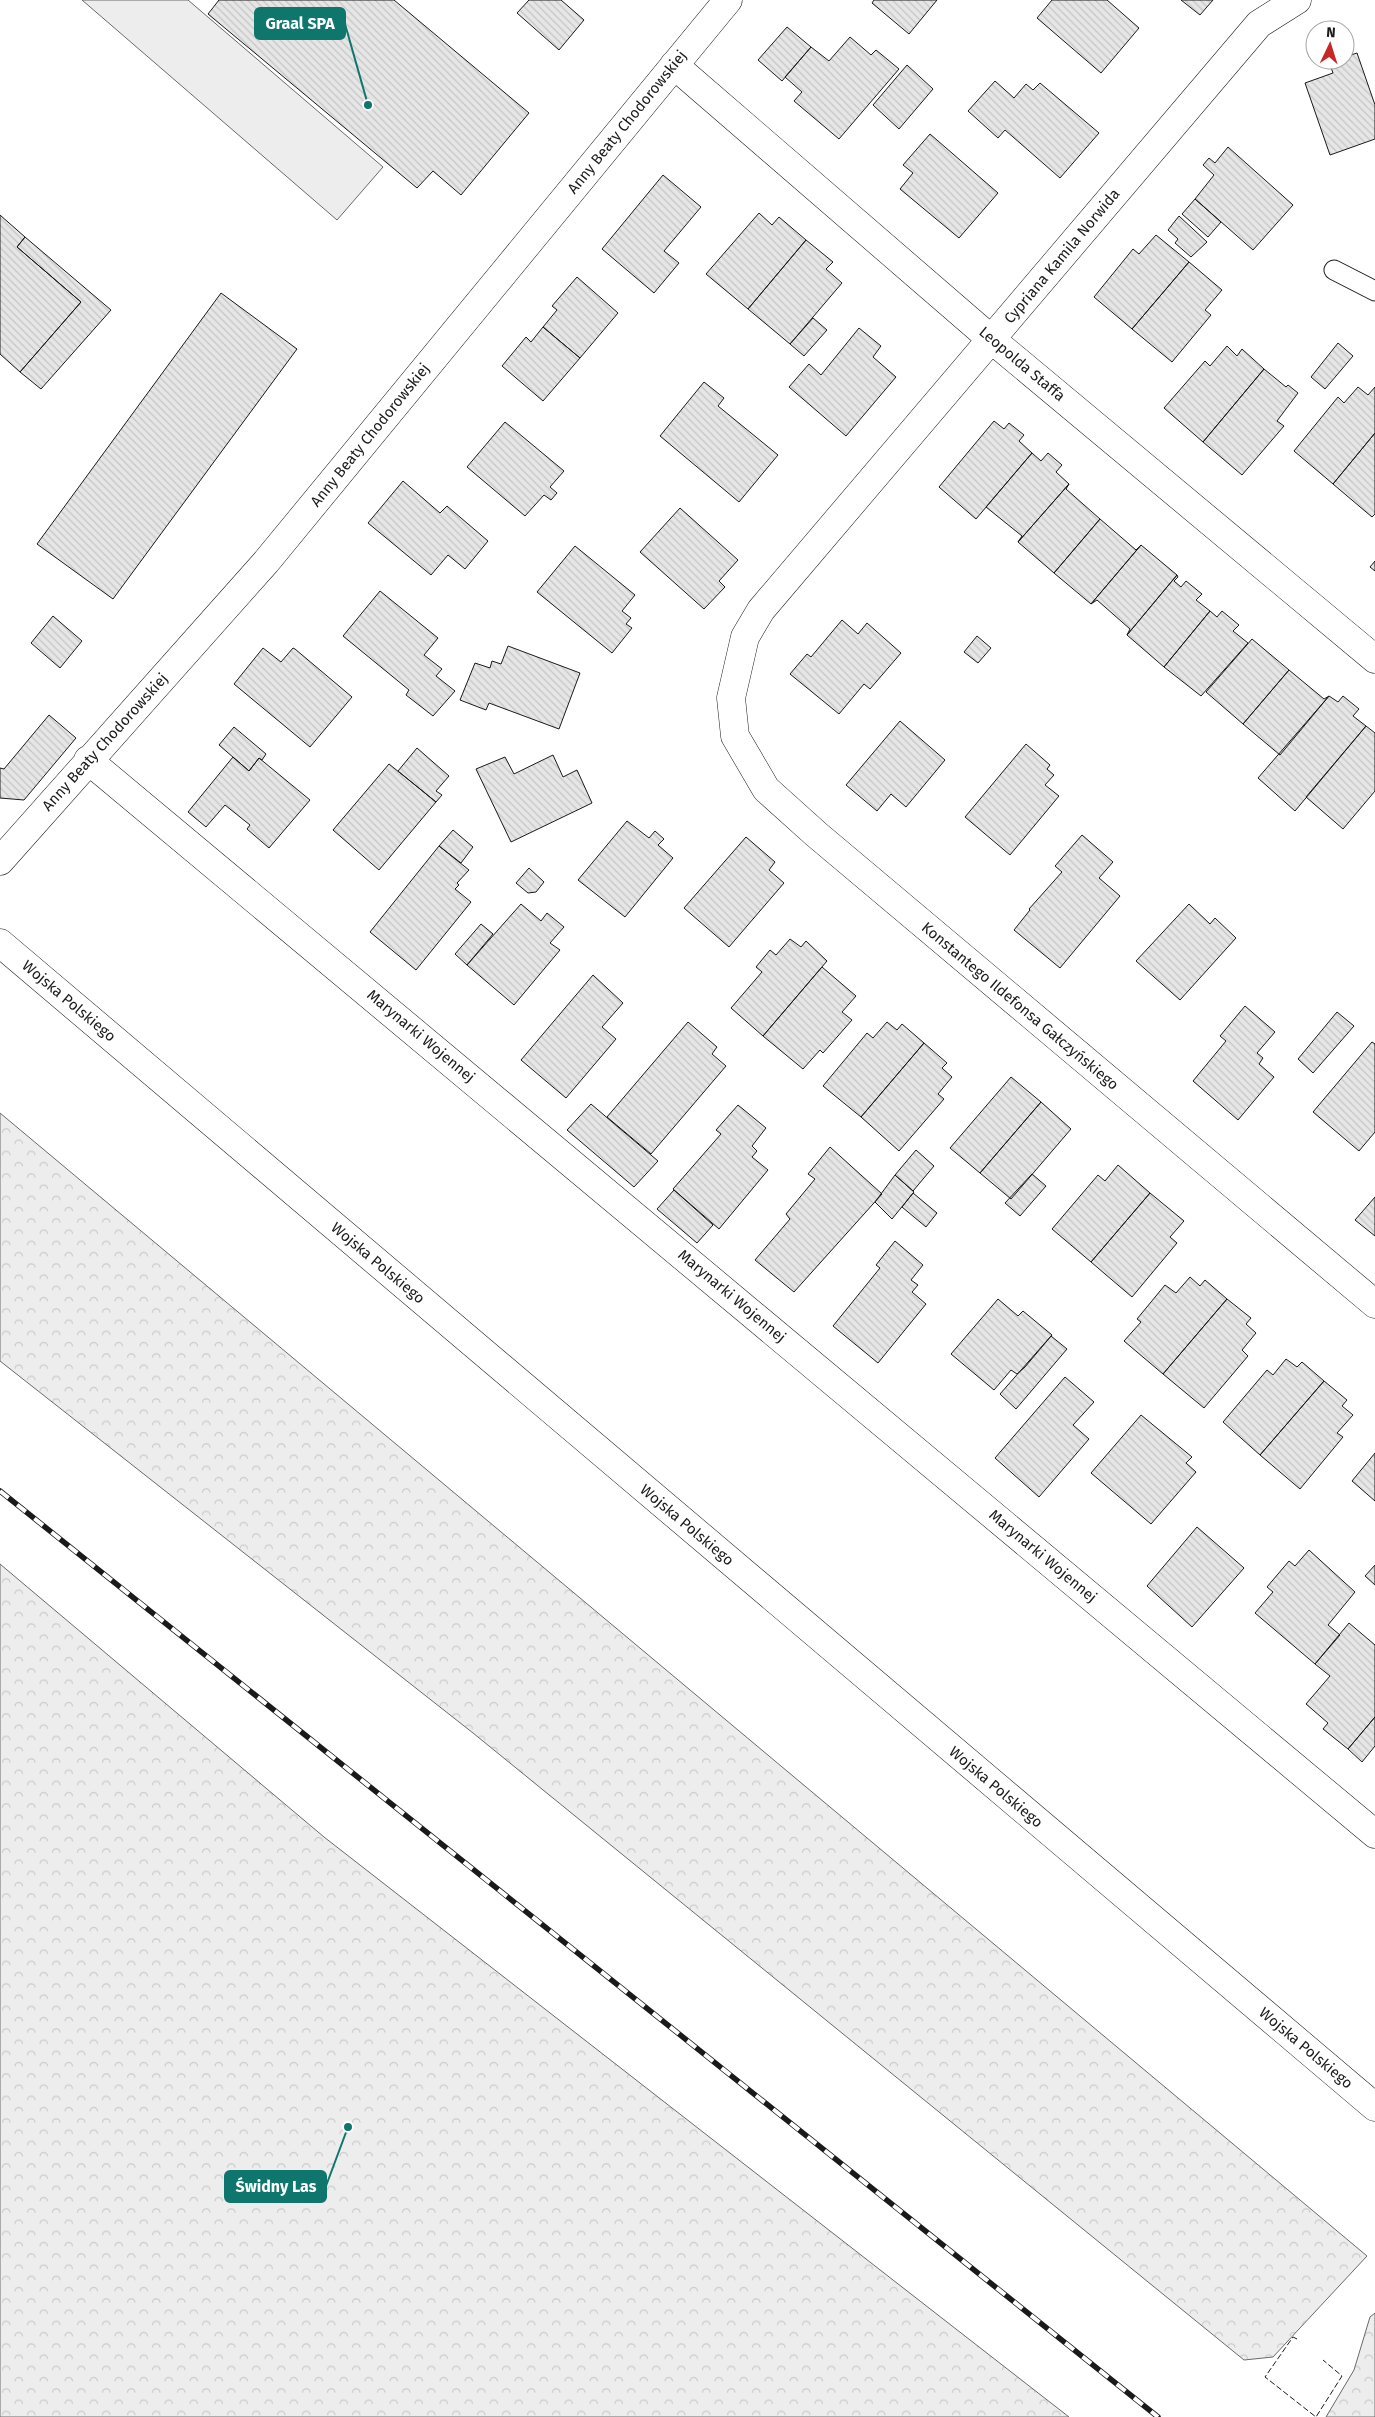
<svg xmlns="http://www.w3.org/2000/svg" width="1375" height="2417" font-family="'Fira Sans',sans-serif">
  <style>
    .forest { fill: url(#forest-crowns); stroke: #6a6a6a }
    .built { fill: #ededed; stroke: #6a6a6a }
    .building { fill: url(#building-back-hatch); stroke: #1a1a1a }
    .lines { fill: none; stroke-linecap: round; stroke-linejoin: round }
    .service-casing { stroke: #1a1a1a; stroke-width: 21 }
    .minor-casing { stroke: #1a1a1a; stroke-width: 29 }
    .tertiary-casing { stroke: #1a1a1a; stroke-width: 29 }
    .service { stroke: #fff; stroke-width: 19 }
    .minor { stroke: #fff; stroke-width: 28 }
    .tertiary { stroke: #fff; stroke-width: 28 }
    .rail-casing { stroke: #1a1a1a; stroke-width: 5.5 }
    .rail { stroke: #fff; stroke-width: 4; stroke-dasharray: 11; stroke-linecap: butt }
    .fence { stroke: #1a1a1a; stroke-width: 1; stroke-dasharray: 6 2.5; stroke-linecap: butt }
    .labels { text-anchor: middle; stroke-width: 4; stroke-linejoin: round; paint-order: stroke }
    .street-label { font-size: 15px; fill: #1a1a1a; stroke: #fff }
    .leader { fill: none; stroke: #0f766e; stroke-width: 2 }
    .callout-dot { fill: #0f766e; stroke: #fff; stroke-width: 2 }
    .callout { fill: #0f766e; stroke: #0f766e; stroke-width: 2 }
    .callout-label { font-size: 16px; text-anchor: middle; font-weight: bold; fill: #fff }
  </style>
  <defs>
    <pattern id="forest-crowns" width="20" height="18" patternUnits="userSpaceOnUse" patternTransform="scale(1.25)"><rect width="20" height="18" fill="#ededed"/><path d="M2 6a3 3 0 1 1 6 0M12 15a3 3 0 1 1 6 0" fill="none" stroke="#cbcbcb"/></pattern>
    <pattern id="building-back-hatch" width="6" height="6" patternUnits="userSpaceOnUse" patternTransform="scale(1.25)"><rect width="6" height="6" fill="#e6e6e6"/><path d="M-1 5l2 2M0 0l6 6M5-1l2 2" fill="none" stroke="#c5c5c5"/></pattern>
  </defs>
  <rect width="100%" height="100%" fill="#fff"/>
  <path class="forest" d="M 0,1113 L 1367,2256 L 1273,2357 L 1244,2360 L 473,1733 L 0,1361 Z
    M 0,1564 L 324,1837 L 1069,2417 L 0,2417 Z
    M 1375,2313 L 1375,2417 L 1326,2417 L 1354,2370 L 1370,2317 Z"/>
  <path class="built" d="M 82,0 L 188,0 L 383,167 L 337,220 Z"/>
  <path class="building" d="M 219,0 L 394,0 L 529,113 L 461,195 L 433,171 L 417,188 L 208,14 Z
    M 529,0 L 561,0 L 584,20 L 559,50 L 517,13 Z
    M 874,0 L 937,0 L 909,34 L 872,3 Z
    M 1052,0 L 1107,0 L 1139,28 L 1101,73 L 1037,18 Z
    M 1181,0 L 1213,0 L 1200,15 Z
    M 787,27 L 811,47 L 782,81 L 758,60 Z
    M 850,37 L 871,55 L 876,50 L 899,69 L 839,139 L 794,101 L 802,92 L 785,77 L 811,47 L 829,61 Z
    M 1357,53 L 1375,105 L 1375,139 L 1330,155 L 1305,83 L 1333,73 L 1329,62 L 1345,60 L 1345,57 Z
    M 907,65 L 933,89 L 899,129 L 873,105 Z
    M 995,81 L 1014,98 L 1026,84 L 1033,90 L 1040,83 L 1099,133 L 1060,178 L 1005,130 L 998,138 L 968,111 Z
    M 930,134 L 998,193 L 959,238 L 900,189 L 913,173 L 903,165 Z
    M 1228,147 L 1293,205 L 1253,250 L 1195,199 L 1214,175 L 1203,165 L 1209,158 L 1215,163 Z
    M 663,175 L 701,207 L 664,251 L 679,263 L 654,293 L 602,249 Z
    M 1195,199 L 1221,222 L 1208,237 L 1182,214 Z
    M 759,213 L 772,225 L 779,217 L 806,240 L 748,309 L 706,274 Z
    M 0,215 L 25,237 L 17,247 L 81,302 L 20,372 L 0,354 Z
    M 1179,216 L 1207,242 L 1191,257 L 1175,243 L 1178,239 L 1168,230 Z
    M 1156,235 L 1189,262 L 1132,329 L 1094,297 L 1133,249 L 1139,254 Z
    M 25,237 L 111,310 L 41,389 L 20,372 L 81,302 L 17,247 Z
    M 806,240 L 833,262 L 826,269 L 842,283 L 790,344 L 748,309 Z
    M 1189,262 L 1222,290 L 1205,310 L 1211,315 L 1172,362 L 1132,329 Z
    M 577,277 L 618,313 L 580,358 L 543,327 L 557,310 L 552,306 Z
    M 221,293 L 297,349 L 113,599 L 37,544 Z
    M 813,318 L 827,330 L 804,356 L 790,344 Z
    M 543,327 L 580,358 L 543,401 L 502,366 L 526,337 L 531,342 Z
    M 859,328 L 881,346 L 873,357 L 896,377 L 846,436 L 789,387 L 809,364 L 821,375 Z
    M 1338,343 L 1353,356 L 1325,389 L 1311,377 Z
    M 1227,346 L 1237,356 L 1242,349 L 1264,369 L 1203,442 L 1164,408 L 1205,361 L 1210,366 Z
    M 1264,369 L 1286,387 L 1288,385 L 1298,393 L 1277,421 L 1284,426 L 1242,475 L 1203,442 Z
    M 704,382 L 724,398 L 718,406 L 778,455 L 739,502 L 660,436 Z
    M 1358,387 L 1368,395 L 1375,387 L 1375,433 L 1333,484 L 1294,451 L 1338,397 L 1344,403 Z
    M 994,421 L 1004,429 L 1009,423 L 1024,435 L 1019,441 L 1032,453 L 976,519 L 939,487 Z
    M 505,422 L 564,471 L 550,487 L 557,493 L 551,500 L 544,495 L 525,516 L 467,467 Z
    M 1375,433 L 1375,514 L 1372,517 L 1333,484 Z
    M 1032,453 L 1041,461 L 1048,453 L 1062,465 L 1056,472 L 1069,484 L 1018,542 L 1022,536 L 986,507 Z
    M 403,481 L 440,513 L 447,506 L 488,541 L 465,569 L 448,555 L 431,575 L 368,523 Z
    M 1069,484 L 1066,489 L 1100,519 L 1054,573 L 1018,542 Z
    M 680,508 L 738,560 L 719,581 L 725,587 L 704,609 L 640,552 Z
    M 1100,519 L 1136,550 L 1141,545 L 1091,604 L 1054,573 Z
    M 1141,545 L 1177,575 L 1127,635 L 1130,629 L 1097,600 L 1091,604 Z
    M 575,546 L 635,595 L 622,611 L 631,618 L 626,624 L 632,628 L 612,653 L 537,592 Z
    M 1375,561 L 1375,571 L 1370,567 Z
    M 1177,575 L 1178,577 L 1174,581 L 1181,587 L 1186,581 L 1202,594 L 1196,600 L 1210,611 L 1164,667 L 1127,635 Z
    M 380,591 L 438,638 L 424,655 L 442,669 L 436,676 L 455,691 L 433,716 L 406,695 L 409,690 L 343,636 Z
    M 1210,611 L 1217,617 L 1222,611 L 1239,625 L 1233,631 L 1248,643 L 1201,696 L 1164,667 Z
    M 53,616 L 82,641 L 60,668 L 31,643 Z
    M 842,620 L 858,634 L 867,623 L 901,653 L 870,689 L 864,684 L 839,714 L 790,674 L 807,654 L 811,657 Z
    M 977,636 L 991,648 L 978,663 L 964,652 Z
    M 1252,639 L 1289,670 L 1243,724 L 1206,692 Z
    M 508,646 L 580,673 L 559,729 L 489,703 L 486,710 L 460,700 L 475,663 L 490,668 L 492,661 L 501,664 Z
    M 263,648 L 281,662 L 293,648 L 295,649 L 352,697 L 310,747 L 234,684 Z
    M 1289,670 L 1324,699 L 1329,696 L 1280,755 L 1243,724 Z
    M 1329,696 L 1338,702 L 1343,696 L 1359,709 L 1353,716 L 1366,726 L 1295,811 L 1258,778 Z
    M 49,715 L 76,738 L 24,800 L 0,798 L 0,768 L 4,769 Z
    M 900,721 L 945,760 L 906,807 L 891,794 L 877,811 L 846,785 Z
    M 1366,726 L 1375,733 L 1375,791 L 1343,829 L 1306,797 Z
    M 234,727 L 266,754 L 262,760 L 259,758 L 249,771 L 219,745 Z
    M 1026,744 L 1050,765 L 1047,769 L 1054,775 L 1045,785 L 1059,796 L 1010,855 L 965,817 Z
    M 417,748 L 449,776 L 436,791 L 442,795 L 436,802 L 398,771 Z
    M 553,755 L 563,777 L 577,770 L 592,803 L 511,842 L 476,769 L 505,757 L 514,774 Z
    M 233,757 L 249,771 L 259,758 L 310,800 L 269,848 L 247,829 L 250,825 L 225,805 L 206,827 L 188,812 Z
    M 389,764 L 436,802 L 379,870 L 333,830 Z
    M 627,821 L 649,838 L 655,831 L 664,839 L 658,845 L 673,858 L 625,917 L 578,880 Z
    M 453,830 L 473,847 L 461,863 L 439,846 Z
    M 1082,835 L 1113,862 L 1099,878 L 1120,896 L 1060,968 L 1014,930 L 1030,910 L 1029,909 L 1062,872 L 1055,866 Z
    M 746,837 L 775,862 L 769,870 L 784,883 L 729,947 L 684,908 Z
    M 439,846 L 469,870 L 457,883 L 459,885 L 455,889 L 471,902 L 416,970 L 370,932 Z
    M 529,868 L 544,882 L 536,892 L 528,893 L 516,883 Z
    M 521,904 L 541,921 L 547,913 L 564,927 L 550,943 L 560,950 L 514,1005 L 467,965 Z
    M 1189,904 L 1210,924 L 1215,918 L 1236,938 L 1180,1000 L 1136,961 Z
    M 481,924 L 493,934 L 467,965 L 455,954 Z
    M 790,939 L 801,947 L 806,941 L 827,961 L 763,1036 L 731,1008 L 762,972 L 756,967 L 770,950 L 776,955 Z
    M 822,967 L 856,996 L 842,1012 L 852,1020 L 823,1053 L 820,1050 L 803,1069 L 763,1036 Z
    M 593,975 L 623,1003 L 602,1027 L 616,1039 L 566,1098 L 521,1060 Z
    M 1245,1006 L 1275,1032 L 1257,1053 L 1263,1058 L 1259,1064 L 1274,1077 L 1238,1120 L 1193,1081 L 1226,1041 L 1220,1036 Z
    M 1337,1012 L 1354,1026 L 1313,1073 L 1298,1059 Z
    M 688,1022 L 717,1047 L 712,1054 L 726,1066 L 651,1154 L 607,1117 Z
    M 887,1022 L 897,1030 L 902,1024 L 924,1043 L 861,1117 L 823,1086 L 867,1033 L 873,1038 Z
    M 1372,1042 L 1375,1044 L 1375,1132 L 1359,1151 L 1313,1112 Z
    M 924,1043 L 947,1063 L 942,1068 L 952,1077 L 938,1094 L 944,1099 L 899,1151 L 861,1117 Z
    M 1011,1077 L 1041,1102 L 980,1173 L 950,1148 Z
    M 1041,1102 L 1071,1129 L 1011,1199 L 980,1173 Z
    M 591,1104 L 658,1161 L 634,1187 L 567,1130 Z
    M 738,1105 L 766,1128 L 752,1146 L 757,1151 L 752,1157 L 768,1170 L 719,1229 L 673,1189 L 721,1134 L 716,1130 Z
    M 830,1147 L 882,1194 L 794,1292 L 755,1260 L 790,1219 L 786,1214 L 815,1179 L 808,1174 Z
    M 916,1150 L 934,1166 L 913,1191 L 895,1175 Z
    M 1118,1165 L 1150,1193 L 1091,1262 L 1052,1229 L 1098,1175 L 1105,1181 Z
    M 1032,1174 L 1046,1186 L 1020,1216 L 1005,1203 Z
    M 895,1175 L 914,1192 L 892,1219 L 875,1202 Z
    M 674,1190 L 713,1225 L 697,1243 L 657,1209 Z
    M 913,1193 L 937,1213 L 926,1227 L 902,1207 Z
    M 1150,1193 L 1184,1221 L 1170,1237 L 1177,1243 L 1132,1297 L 1091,1262 Z
    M 1375,1197 L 1375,1236 L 1355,1220 Z
    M 895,1241 L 923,1265 L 911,1280 L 918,1285 L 912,1292 L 926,1304 L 878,1363 L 833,1326 L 880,1268 L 876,1265 Z
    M 1190,1277 L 1200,1286 L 1205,1280 L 1227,1299 L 1163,1374 L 1124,1341 L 1141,1322 L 1137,1319 L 1165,1285 L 1176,1293 Z
    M 998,1299 L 1018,1316 L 1023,1311 L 1052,1335 L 1025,1367 L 1017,1374 L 1011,1370 L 994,1390 L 951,1354 Z
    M 1227,1299 L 1251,1318 L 1246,1324 L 1256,1333 L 1242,1350 L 1248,1356 L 1204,1408 L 1163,1374 Z
    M 1051,1336 L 1067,1349 L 1016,1409 L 1000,1394 Z
    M 1286,1359 L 1297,1367 L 1302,1362 L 1324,1381 L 1260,1455 L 1223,1422 L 1267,1370 L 1273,1375 Z
    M 1065,1377 L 1094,1402 L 1073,1425 L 1089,1439 L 1039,1497 L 995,1458 Z
    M 1324,1381 L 1347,1400 L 1342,1406 L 1353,1415 L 1337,1433 L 1343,1437 L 1300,1489 L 1260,1455 Z
    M 1141,1415 L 1192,1457 L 1186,1463 L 1196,1472 L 1151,1524 L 1091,1473 Z
    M 1375,1453 L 1375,1501 L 1352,1481 Z
    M 1197,1527 L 1244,1568 L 1192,1627 L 1147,1586 Z
    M 1309,1550 L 1355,1592 L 1328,1625 L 1340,1635 L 1315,1664 L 1255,1613 L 1273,1592 L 1267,1587 L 1289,1561 L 1295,1566 Z
    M 1375,1565 L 1375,1585 L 1365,1576 Z
    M 1349,1623 L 1375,1645 L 1375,1717 L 1348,1749 L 1323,1729 L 1328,1723 L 1306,1704 L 1330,1676 L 1315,1664 Z
    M 1375,1717 L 1375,1746 L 1362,1762 L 1348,1749 Z"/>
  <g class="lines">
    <g class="service-casing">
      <path id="service" d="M 1334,270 L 1375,291"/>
    </g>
    <g class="minor-casing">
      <path id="minor" d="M 1297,0 L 1259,24 L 761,610 L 745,637 L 731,698 L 735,736 L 766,789 L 816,834 L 1375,1304
        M 674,65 L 991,339 L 1375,659
        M 88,760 L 1375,1834
        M 0,861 L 266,562 L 728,0"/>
    </g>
    <g class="tertiary-casing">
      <path id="tertiary" d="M 0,943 L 1375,2107"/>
    </g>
    <use href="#service" class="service"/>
    <use href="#minor" class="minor"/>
    <use href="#tertiary" class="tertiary"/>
    <g class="rail-casing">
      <path id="rail" d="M 0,1491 L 1158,2417"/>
    </g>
    <use href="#rail" class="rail"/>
    <path class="fence" d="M 1297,2339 L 1293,2337 L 1265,2377 L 1316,2417 L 1342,2376 L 1323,2360"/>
  </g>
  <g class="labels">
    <g class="street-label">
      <text transform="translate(627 122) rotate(-51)" y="5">Anny Beaty Chodorowskiej</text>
      <text transform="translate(1062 256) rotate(-50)" y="5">Cypriana Kamila Norwida</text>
      <text transform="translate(1022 364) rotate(40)" y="5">Leopolda Staffa</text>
      <text transform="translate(370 435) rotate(-51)" y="5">Anny Beaty Chodorowskiej</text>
      <text transform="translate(105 742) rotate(-48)" y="5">Anny Beaty Chodorowskiej</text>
      <text transform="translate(69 1001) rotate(40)" y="5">Wojska Polskiego</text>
      <text transform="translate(1020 1006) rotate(40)" y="5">Konstantego Ildefonsa Gałczyńskiego</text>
      <text transform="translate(421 1036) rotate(40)" y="5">Marynarki Wojennej</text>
      <text transform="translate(378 1263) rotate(40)" y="5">Wojska Polskiego</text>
      <text transform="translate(732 1296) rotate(40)" y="5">Marynarki Wojennej</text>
      <text transform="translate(687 1525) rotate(40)" y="5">Wojska Polskiego</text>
      <text transform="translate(1043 1556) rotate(40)" y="5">Marynarki Wojennej</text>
      <text transform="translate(996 1787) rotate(40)" y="5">Wojska Polskiego</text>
      <text transform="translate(1306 2048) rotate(40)" y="5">Wojska Polskiego</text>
    </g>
  </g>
  <path class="leader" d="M368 105L345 24M348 2127L326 2186"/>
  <g class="callout-dot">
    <circle cx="368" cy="105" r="5"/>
    <circle cx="348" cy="2127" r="5"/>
  </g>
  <g class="callout">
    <rect x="255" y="8" width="90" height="31" rx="5"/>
    <rect x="225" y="2171" width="101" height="31" rx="5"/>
  </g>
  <g class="callout-label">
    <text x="300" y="29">Graal SPA</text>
    <text x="276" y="2192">Świdny Las</text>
  </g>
  <g transform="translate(1330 45) rotate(4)"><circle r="24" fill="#ffffff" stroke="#a3a3a3"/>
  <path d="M0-4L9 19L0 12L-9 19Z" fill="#c62828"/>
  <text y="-8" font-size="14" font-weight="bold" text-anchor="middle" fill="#1a1a1a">N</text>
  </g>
</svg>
